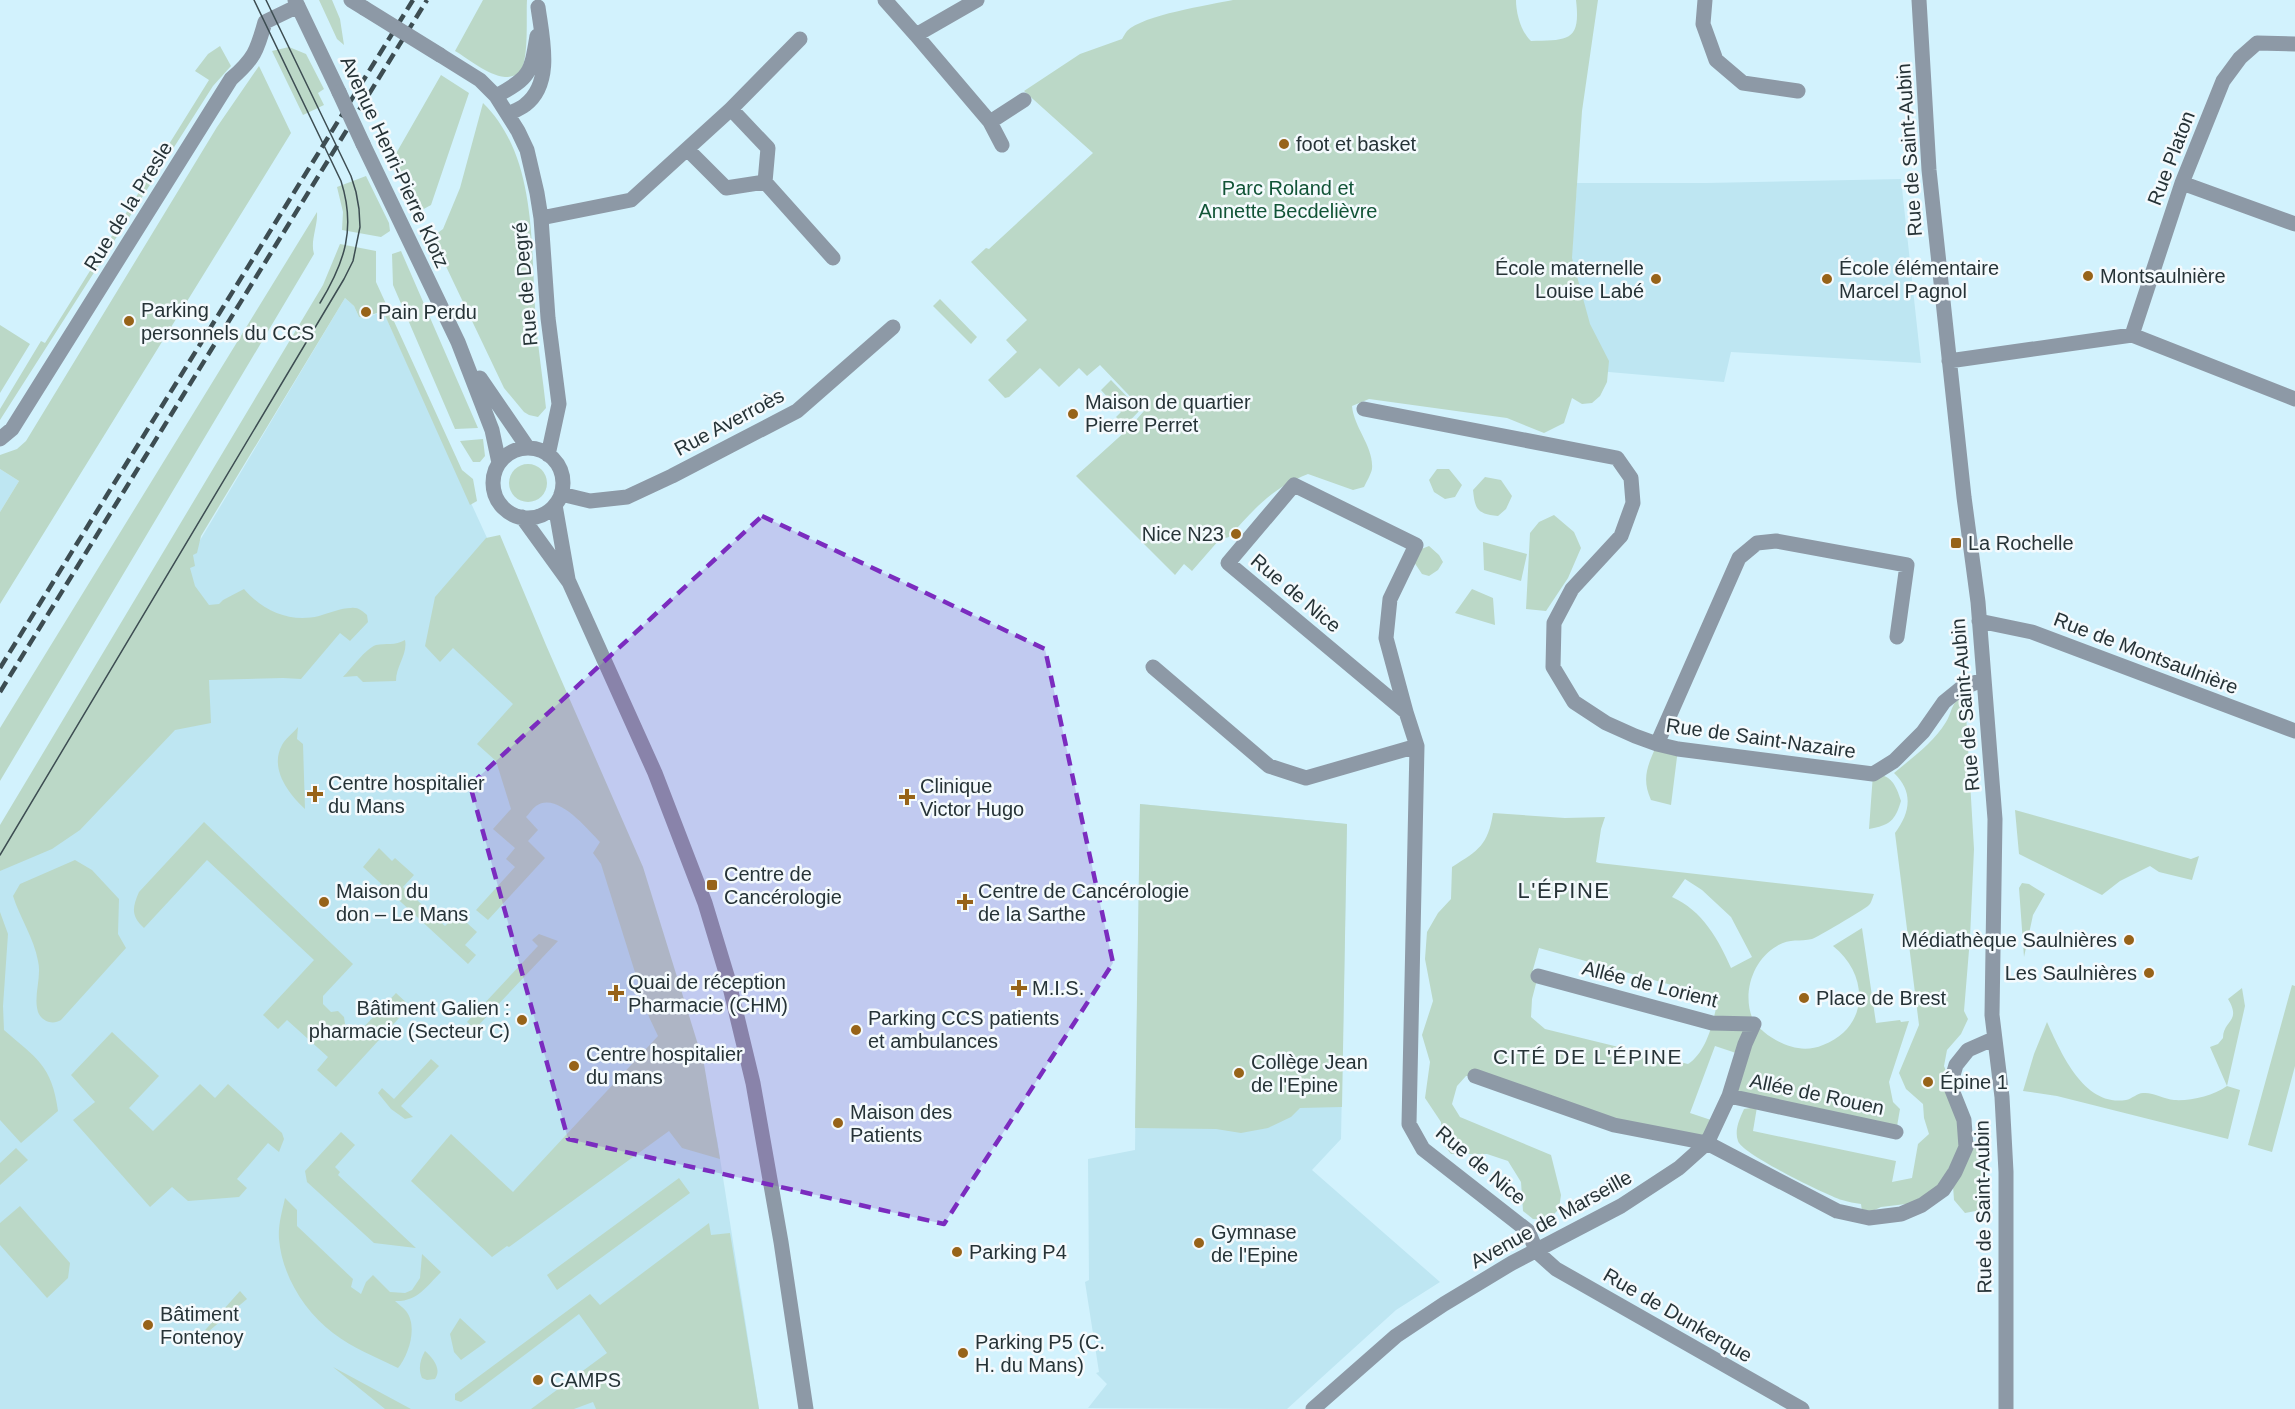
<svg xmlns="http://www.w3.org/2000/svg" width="2295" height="1409" font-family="Arial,sans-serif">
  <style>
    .built { fill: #bee6f2 }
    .green { fill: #bbd8c7; fill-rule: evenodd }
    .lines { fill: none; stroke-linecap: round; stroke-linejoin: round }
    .minor { stroke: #8d99a6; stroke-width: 15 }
    .tram { stroke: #3d4d52; stroke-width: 1.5 }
    .rail { stroke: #3d4d52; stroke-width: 4.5; stroke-dasharray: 12 6; stroke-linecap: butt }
    .minor-bridge { stroke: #8d99a6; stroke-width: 15 }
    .marked { fill: #7b2cbf; fill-opacity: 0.2; stroke: #7b2cbf; stroke-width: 4.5; stroke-dasharray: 12 8; stroke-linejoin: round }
    .poi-dot { fill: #976319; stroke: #f4fafd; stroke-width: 2 }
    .labels { text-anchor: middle; stroke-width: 5; stroke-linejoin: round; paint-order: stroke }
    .poi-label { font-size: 20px; fill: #263337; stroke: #f4fafd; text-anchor: start }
    .street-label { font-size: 20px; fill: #263337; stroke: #f4fafd }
    .park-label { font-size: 20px; fill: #115437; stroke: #f4fafd }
    .neighbourhood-label { font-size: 21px; letter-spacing: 1.5px; fill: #263337; stroke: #f4fafd }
    .quarter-label { font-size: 22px; letter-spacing: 1.5px; fill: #263337; stroke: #f4fafd }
  </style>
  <rect width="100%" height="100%" fill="#d2f2fd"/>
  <path class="built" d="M 1901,179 L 1921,363 L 1731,352 L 1724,382 L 1563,368 L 1577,183 L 1706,183 Z
    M 345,298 L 354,306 L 359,317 L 366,318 L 383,311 L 493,551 L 717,1139 L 759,1409 L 0,1409 L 0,863 L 199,542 Z
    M 0,469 L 19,481 L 0,512 Z
    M 1140,804 L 1347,824 L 1341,1139 L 1312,1170 L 1440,1282 L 1396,1310 L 1287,1409 L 1088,1408 L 1107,1384 L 1096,1373 L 1099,1372 L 1085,1282 L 1089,1280 L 1088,1159 L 1135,1150 Z"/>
  <path class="green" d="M 319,0 L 332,0 L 340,19 L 344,45 L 337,39 Z
    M 483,0 L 527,0 C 526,16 529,57 521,70 C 518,76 510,77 505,77 C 487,75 469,59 455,51 Z
    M 1233,0 L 1516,0 C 1516,13 1521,32 1531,41 C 1568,40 1581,42 1576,0 L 1598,0 L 1582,111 L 1572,258 L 1590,324 L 1609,361 L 1607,382 L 1600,396 L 1592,403 L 1582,404 L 1572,398 L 1564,423 L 1544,433 L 1507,418 L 1369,399 L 1352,406 C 1354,428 1374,447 1372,469 C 1371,474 1367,481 1364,487 L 1353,490 L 1308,474 C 1272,488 1254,509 1229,537 L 1219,540 L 1192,571 L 1184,564 L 1175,575 L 1076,476 L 1128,429 L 1144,411 L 1100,365 L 1087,376 L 1079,368 L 1059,387 L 1040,368 L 1009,397 L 1005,398 L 988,380 L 1017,352 L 1006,340 L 1027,320 L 971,262 L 986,248 L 989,249 L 1093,153 L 1024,91 L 1080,54 L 1122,39 C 1122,39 1126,32 1127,31 C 1143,15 1209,5 1233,0 Z
    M 220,46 L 231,66 L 213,86 L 0,420 L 0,409 L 41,341 L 45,343 L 209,80 L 195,71 L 208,54 Z
    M 289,47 L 306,54 L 324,89 L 318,93 L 324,105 L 303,115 L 272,51 Z
    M 259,66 L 291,133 L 0,604 L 0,512 L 19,481 L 0,469 L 0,455 L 17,449 L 26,441 L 217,127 Z
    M 441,75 L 469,93 L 431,205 L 420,211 L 394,157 Z
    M 483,103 C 539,158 530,250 536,321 C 538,350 543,379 546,408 L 538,417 L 529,415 L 524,412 L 504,388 L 432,237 L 443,229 L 460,188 Z
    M 366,176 L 389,223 L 390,231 L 381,237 L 342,230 L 343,212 L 337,187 Z
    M 317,212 C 318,226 310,241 314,254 L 0,781 L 0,728 Z
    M 340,244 L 376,251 L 376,282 L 462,470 L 473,479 L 477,501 L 470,505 L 383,311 L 371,315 L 366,306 L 362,309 L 366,318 L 359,317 L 354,306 L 345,298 L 201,536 L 197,553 L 193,555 L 195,566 L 190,568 L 195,586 L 209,605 L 219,604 L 223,600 L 244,589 C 263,611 290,623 319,616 C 329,613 341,608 351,608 C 358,607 362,611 367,615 L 368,622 L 350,641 L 340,633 L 301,679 L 283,678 L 209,680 L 211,723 L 175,730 L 80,830 L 52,849 L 0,871 L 0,825 L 323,285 Z
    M 401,251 L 478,428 L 455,429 L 393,285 L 392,254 Z
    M 940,299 L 977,337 L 971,344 L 933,306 Z
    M 0,325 L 30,344 L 0,393 Z
    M 1111,380 L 1140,410 L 1125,426 L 1116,417 L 1121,412 L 1101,390 Z
    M 483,439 L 485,456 L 480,462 L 473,462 L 460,441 Z
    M509 483a19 19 0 1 1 38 0a19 19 0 1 1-38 0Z
    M 1437,469 L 1449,469 L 1462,485 L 1455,497 L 1445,499 L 1434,492 L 1429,480 Z
    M 1485,477 L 1501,480 L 1512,496 L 1506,509 L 1498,516 C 1477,514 1475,509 1473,490 Z
    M 1554,515 L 1574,532 L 1581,548 L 1568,578 L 1546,611 L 1526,609 L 1530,533 L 1539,522 Z
    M 500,535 L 546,645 L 643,867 L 704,1064 L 720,1159 L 682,1148 L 669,1131 L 509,1247 L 507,1246 L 492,1257 L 411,1181 L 451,1134 L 513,1192 L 658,1036 L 649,1017 L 601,864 L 593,853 L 600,842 C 587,829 557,791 536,806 C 532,809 529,814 526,817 L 538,830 L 528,841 L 545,858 L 488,920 L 476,910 L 515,867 L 506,859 L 515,848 L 493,829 L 511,809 L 496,761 L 477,744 L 513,704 L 453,648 L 440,662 L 425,646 L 435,597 L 486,538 Z
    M 1483,542 L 1527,554 L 1521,581 L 1484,570 Z
    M 1429,546 L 1439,555 L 1443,562 L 1438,570 L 1429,576 L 1422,574 L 1412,559 L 1419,550 Z
    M 1472,589 L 1493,598 L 1495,625 L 1455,613 Z
    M 405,640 C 408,654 396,666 396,681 L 363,682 L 357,676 L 343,677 C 351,669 366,648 376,645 C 386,643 395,646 405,640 Z
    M 1965,696 L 1974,849 L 1970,938 L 1964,1011 L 1968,1019 L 1961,1034 L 1947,1050 L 1944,1066 L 1970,1135 C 1983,1154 1990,1182 1990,1205 L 1981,1210 L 1965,1213 L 1954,1200 L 1953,1186 L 1922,1205 L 1906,1204 L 1881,1207 L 1870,1212 L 1862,1211 L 1861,1204 C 1855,1203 1848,1202 1842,1200 C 1826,1195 1742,1154 1738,1141 C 1734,1130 1740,1118 1744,1109 L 1757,1107 L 1753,1131 L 1896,1161 L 1892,1182 L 1912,1178 L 1918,1144 L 1929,1134 L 1924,1118 L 1923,1104 L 1906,1089 L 1899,1073 L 1919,1025 L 1895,833 C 1910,813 1914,792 1894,773 C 1913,757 1933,743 1946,722 C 1952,713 1952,698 1965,696 Z
    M 298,727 L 297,739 L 303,744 L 305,809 C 289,794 269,769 282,745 C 285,739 293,733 298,727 Z
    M 1657,744 L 1678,749 L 1671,805 L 1651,800 C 1641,778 1648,765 1657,744 Z
    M 1873,774 C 1891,774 1896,785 1901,801 C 1895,821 1890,825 1869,829 Z
    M 1140,804 L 1347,824 L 1342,1107 L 1300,1108 L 1291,1117 L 1268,1128 L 1241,1133 L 1216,1129 L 1135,1128 Z
    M 2015,810 L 2191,859 L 2199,856 L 2192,880 L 2159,872 L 2150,866 L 2120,881 L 2102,895 L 2019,854 Z
    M 1493,813 L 1565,818 L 1605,817 L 1601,829 L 1596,862 L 1599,863 L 1874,894 C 1872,899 1871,904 1868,906 C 1863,910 1816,938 1812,939 C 1800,942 1789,938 1777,946 C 1752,960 1741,996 1754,1022 C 1756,1026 1761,1029 1764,1032 C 1780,1045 1802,1054 1823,1045 C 1870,1027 1869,974 1833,946 L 1862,928 L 1876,1023 L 1900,1020 L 1901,1022 L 1909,1021 L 1889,1082 L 1893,1102 L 1900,1109 L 1896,1132 L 1729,1096 L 1742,1055 L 1715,1046 L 1690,1113 L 1717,1122 L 1707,1143 L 1614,1125 L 1475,1076 L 1466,1076 L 1457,1086 L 1452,1104 L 1460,1117 L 1551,1155 L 1561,1195 L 1559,1209 L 1548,1220 L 1533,1219 L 1523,1211 L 1521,1182 L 1508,1161 L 1487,1154 L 1451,1154 L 1442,1143 L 1441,1122 L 1425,1098 L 1430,1062 L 1422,1035 L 1433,1001 L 1425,959 L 1427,932 L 1438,913 L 1451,899 L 1452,867 C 1479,850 1488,845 1493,813 ZM 1685,879 L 1702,890 L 1731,917 L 1752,957 L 1731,968 C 1719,940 1702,910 1672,897 ZM 1539,948 L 1718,998 C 1714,1020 1707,1052 1688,1064 L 1545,1029 L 1531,1017 L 1532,999 L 1538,976 L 1532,973 Z
    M 204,822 L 353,964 L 323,996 L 323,1004 L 331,1012 L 338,1011 L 344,1017 L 345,1024 L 353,1032 L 360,1031 L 396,993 L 410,1006 L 336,1087 L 317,1070 L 328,1057 L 287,1020 L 278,1029 L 263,1015 L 314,960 L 207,860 L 144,928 C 131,916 132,908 139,892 Z
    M 379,848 L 392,861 L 395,858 L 414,875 L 403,887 L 445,926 L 457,914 L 477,932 L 465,945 L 476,955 L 468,964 L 363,867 Z
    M 75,860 L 92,870 L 119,899 L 118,934 L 126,948 L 61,1020 C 53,1025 42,1022 38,1012 C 33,996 42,977 38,961 C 34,938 20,918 13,896 L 20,884 Z
    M 2022,883 L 2029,884 L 2045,894 L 2033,915 L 2024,957 L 2019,888 Z
    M 0,912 L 8,934 L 3,1006 L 4,1030 C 36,1058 52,1065 58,1111 L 21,1143 L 0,1120 Z
    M 539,934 L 558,941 L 475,1029 L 467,1022 L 538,946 L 532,940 Z
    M 2292,985 L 2295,986 L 2295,1066 L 2272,1152 L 2248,1145 Z
    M 2242,988 L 2245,1006 L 2227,1086 L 2240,1090 L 2228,1139 L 2057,1096 L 2023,1091 L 2034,1054 L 2047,1022 C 2061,1053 2084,1107 2126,1100 C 2132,1099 2137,1093 2143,1093 C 2153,1092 2164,1099 2174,1100 C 2191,1101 2213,1096 2227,1086 L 2210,1047 L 2218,1044 L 2223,1038 C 2223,1020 2242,1022 2228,999 Z
    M 112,1032 L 159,1076 L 129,1108 L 153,1131 L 200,1084 L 215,1098 L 228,1084 L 282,1133 L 284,1139 L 279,1152 L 268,1143 L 237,1179 L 247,1188 L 239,1197 L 188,1201 L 172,1187 L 150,1207 L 73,1120 L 95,1102 L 71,1075 Z
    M 431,1059 L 439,1066 L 401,1106 L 413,1117 L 405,1119 L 391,1109 L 378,1093 L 382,1088 L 394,1099 Z
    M 341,1132 L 355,1145 L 335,1167 L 340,1172 L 338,1175 L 416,1248 L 374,1243 L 307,1182 L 305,1171 Z
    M 16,1148 L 28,1160 L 0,1185 L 0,1163 Z
    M 679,1178 L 690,1193 L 557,1290 L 547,1275 Z
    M 285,1198 L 297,1210 L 297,1226 L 353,1279 L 351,1287 L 361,1294 L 366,1282 L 373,1275 L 390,1292 L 405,1293 L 412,1290 L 420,1278 L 422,1254 L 441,1272 C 426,1287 417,1302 395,1301 C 398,1304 403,1307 406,1311 C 418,1326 409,1355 398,1368 C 376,1357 352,1348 333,1333 C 304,1311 282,1275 279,1239 C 278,1225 282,1212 285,1198 Z
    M 20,1206 L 70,1263 L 68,1278 L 47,1298 L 0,1245 L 0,1223 Z
    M 709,1223 L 711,1235 L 730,1233 L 759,1409 L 596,1409 L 593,1402 L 574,1409 L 531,1409 L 607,1353 L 579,1314 L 470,1396 L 461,1402 L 455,1400 L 455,1394 L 590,1294 L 600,1305 Z
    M 240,1291 L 247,1299 L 190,1347 Z
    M 460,1318 L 486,1342 L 461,1360 L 454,1352 L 450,1334 Z
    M 425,1351 C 433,1358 442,1369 435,1379 L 427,1380 L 422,1378 C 418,1369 420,1360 425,1351 Z
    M 333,1367 L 411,1409 L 385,1409 Z"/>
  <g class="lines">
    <path class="minor" d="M 295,0 L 339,92
      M 351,0 L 364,8
      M 885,0 L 916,35 L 977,0
      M 1705,0 L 1703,24 L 1716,60 L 1743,83 L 1798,91
      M 1919,0 L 1929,170 L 1964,497 L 1978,602 L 1995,819 L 1992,1015 L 2002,1097 L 2006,1172 L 2006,1409
      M 916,35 L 990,122 L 1002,145
      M 440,55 L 480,80 L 496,96 L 518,131 L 527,150 L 537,193 L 541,218 L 548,318 L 559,404 L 548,455
      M 496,96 C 530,78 531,73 537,36
      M 508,114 C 514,111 520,109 525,105 C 554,83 542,37 538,7
      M 990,122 L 1024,100
      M 363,144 L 458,342 L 492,430 L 499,463
      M 688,150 L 726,188 L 765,182 L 768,148 L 731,109
      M 765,182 L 833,258
      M 2182,183 L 2295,224
      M 541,218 L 631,200 L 731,109 L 800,39
      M 2132,335 L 2182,183 L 2223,81 L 2240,58 L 2257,43 L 2295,44
      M 1949,361 L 2132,335 L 2295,399
      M 480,378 L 528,448
      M 1364,409 L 1617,458 L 1631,478 L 1633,503 L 1621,536 L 1572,589 L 1554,623 L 1553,667 L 1574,702 L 1606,723 L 1635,736 L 1657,744 L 1678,749 L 1873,774 L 1894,761 L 1923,732 L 1944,702 L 1960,689 L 1984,679
      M 0,439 L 12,429 L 231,79 C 254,59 257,51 265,22 L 298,6
      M493 483a35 35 0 1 1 70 0a35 35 0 1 1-70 0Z
      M 561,494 L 590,501 L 627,497 L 672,476 L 797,411 L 893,327
      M 555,505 L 568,579
      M 522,517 L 569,582 L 655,773 L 705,903 L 728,979 L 753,1083 L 781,1242 L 806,1409
      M 1979,621 L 2032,632 L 2295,731
      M 1153,667 L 1269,766 L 1306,778 L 1417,746
      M 1406,712 L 1386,638 L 1390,599 L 1416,545 L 1294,485 L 1228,563 L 1406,712 L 1417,746 L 1409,1124 L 1423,1149 L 1528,1231 L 1537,1252 L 1556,1269 L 1802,1409
      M 1657,744 L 1739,558 L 1757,543 L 1776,541 L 1907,565 L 1897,637
      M 1475,1076 L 1614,1125 L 1707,1143 L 1837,1211 L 1869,1218 L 1901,1214 L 1922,1205 L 1943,1190 L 1955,1172 L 1966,1147 L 1964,1120 L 1950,1085 L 1956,1065 L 1968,1050 L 1993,1039
      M 1729,1096 L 1896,1132
      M 1313,1409 L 1396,1336 L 1444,1304 L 1512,1263 L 1621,1206 L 1679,1168 L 1707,1143 L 1729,1096 L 1745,1044 L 1754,1024 L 1712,1023 L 1538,976"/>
    <path class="tram" d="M 254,0 L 341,181 C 356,228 345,262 320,303
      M 0,855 L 344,279 L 353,261 L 360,227 L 359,209 L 356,192 L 351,176 L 266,0"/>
    <path class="rail" d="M 0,668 L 413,0
      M 0,692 L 427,0"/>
    <path class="minor-bridge" d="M 364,8 L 440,55
      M 339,92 L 363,144"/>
  </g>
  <path class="marked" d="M 762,516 L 1045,649 L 1113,963 L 944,1224 L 568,1139 L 470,785 Z"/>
  <g class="poi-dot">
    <circle cx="1284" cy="144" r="6"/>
    <circle cx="2088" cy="276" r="6"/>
    <circle cx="1656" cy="279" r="6"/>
    <circle cx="1827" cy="279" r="6"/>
    <circle cx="366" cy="312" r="6"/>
    <circle cx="129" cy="321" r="6"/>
    <circle cx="1073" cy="414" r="6"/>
    <circle cx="1236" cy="534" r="6"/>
    <rect x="1950" y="537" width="12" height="12" rx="3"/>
    <path d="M312 785h6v6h6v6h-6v6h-6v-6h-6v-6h6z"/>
    <path d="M904 788h6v6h6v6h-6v6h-6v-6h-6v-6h6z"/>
    <rect x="706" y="879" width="12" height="12" rx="3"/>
    <circle cx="324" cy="902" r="6"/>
    <path d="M962 893h6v6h6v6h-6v6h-6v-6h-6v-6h6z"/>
    <circle cx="2129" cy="940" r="6"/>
    <circle cx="2149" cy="973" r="6"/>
    <path d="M1016 979h6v6h6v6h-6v6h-6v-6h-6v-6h6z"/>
    <path d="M613 984h6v6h6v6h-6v6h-6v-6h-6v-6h6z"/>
    <circle cx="1804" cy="998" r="6"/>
    <circle cx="522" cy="1020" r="6"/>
    <circle cx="856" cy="1030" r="6"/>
    <circle cx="574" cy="1066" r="6"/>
    <circle cx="1239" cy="1073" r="6"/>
    <circle cx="1928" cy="1082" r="6"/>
    <circle cx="838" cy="1123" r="6"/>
    <circle cx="1199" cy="1243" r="6"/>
    <circle cx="957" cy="1252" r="6"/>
    <circle cx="148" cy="1325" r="6"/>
    <circle cx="963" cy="1353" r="6"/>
    <circle cx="538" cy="1380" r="6"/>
  </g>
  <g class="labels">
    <g class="poi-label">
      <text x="1296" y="151">foot et basket</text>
      <text x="1644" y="275" text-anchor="end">École maternelle<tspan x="1644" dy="23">Louise Labé</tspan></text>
      <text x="1839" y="275">École élémentaire<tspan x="1839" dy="23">Marcel Pagnol</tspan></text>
      <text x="2100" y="283">Montsaulnière</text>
      <text x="141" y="317">Parking<tspan x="141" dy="23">personnels du CCS</tspan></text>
      <text x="378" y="319">Pain Perdu</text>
      <text x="1085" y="409">Maison de quartier<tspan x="1085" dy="23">Pierre Perret</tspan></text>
      <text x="1224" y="541" text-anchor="end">Nice N23</text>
      <text x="1968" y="550">La Rochelle</text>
      <text x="328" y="790">Centre hospitalier<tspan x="328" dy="23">du Mans</tspan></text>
      <text x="920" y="793">Clinique<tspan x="920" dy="23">Victor Hugo</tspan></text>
      <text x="724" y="881">Centre de<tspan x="724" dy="23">Cancérologie</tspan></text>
      <text x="336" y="898">Maison du<tspan x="336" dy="23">don – Le Mans</tspan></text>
      <text x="978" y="898">Centre de Cancérologie<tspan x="978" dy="23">de la Sarthe</tspan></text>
      <text x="2117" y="947" text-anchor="end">Médiathèque Saulnières</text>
      <text x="2137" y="980" text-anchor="end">Les Saulnières</text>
      <text x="628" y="989">Quai de réception<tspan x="628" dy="23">Pharmacie (CHM)</tspan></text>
      <text x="1032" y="995">M.I.S.</text>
      <text x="1816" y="1005">Place de Brest</text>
      <text x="510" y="1015" text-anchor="end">Bâtiment Galien :<tspan x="510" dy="23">pharmacie (Secteur C)</tspan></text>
      <text x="868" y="1025">Parking CCS patients<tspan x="868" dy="23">et ambulances</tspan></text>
      <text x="586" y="1061">Centre hospitalier<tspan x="586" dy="23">du mans</tspan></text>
      <text x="1251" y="1069">Collège Jean<tspan x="1251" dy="23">de l'Epine</tspan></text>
      <text x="1940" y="1089">Épine 1</text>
      <text x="850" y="1119">Maison des<tspan x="850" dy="23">Patients</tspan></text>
      <text x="1211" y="1239">Gymnase<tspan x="1211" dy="23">de l'Epine</tspan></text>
      <text x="969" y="1259">Parking P4</text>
      <text x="160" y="1321">Bâtiment<tspan x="160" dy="23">Fontenoy</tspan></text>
      <text x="975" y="1349">Parking P5 (C.<tspan x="975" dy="23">H. du Mans)</tspan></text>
      <text x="550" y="1387">CAMPS</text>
    </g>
    <g class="street-label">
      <text transform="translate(1909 150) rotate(-94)" y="7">Rue de Saint-Aubin</text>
      <text transform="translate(2171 158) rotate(-69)" y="7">Rue Platon</text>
      <text transform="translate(395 162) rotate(65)" y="7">Avenue Henri-Pierre Klotz</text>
      <text transform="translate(128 206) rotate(-58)" y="7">Rue de la Presle</text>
      <text transform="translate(525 284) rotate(-95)" y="7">Rue de Degré</text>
      <text transform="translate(729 422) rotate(-28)" y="7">Rue Averroès</text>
      <text transform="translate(1296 593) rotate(40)" y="7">Rue de Nice</text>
      <text transform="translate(2146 653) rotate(21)" y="7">Rue de Montsaulnière</text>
      <text transform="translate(1965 705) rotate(-95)" y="7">Rue de Saint-Aubin</text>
      <text transform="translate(1761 738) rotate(8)" y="7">Rue de Saint-Nazaire</text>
      <text transform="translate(1650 984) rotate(14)" y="7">Allée de Lorient</text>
      <text transform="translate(1817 1094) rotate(12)" y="7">Allée de Rouen</text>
      <text transform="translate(1481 1165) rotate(40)" y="7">Rue de Nice</text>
      <text transform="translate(1983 1207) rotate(-91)" y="7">Rue de Saint-Aubin</text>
      <text transform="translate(1551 1219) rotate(-29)" y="7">Avenue de Marseille</text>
      <text transform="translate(1678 1315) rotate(30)" y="7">Rue de Dunkerque</text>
    </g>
    <g class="park-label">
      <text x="1288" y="195">Parc Roland et<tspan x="1288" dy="23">Annette Becdelièvre</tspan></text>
    </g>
    <g class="neighbourhood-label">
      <text x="1588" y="1064">CITÉ DE L'ÉPINE</text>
    </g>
    <g class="quarter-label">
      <text x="1564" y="898">L'ÉPINE</text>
    </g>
  </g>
</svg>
